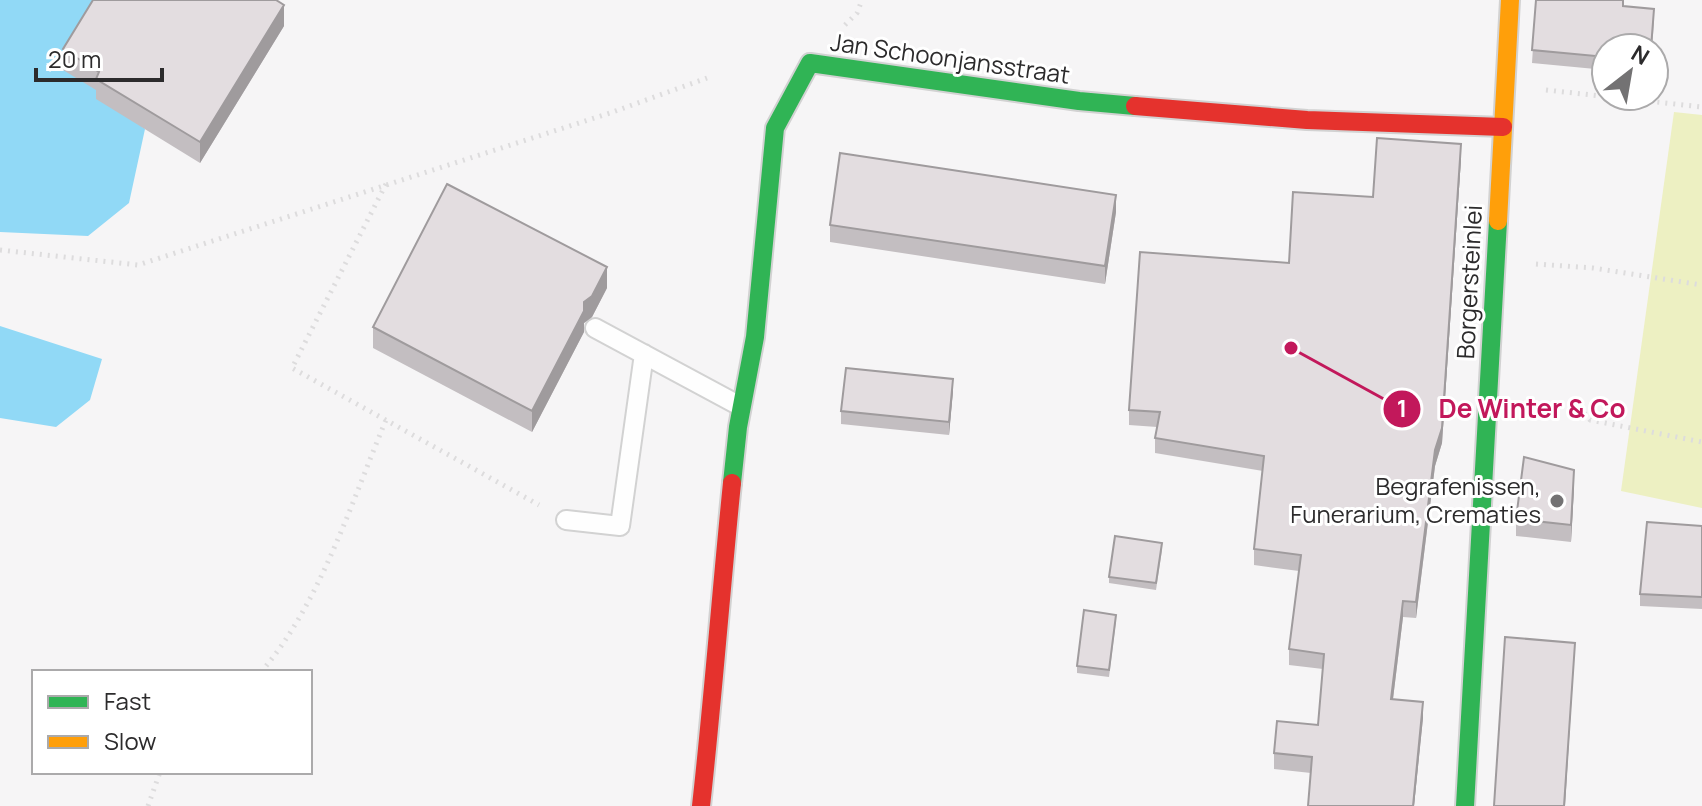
<svg xmlns="http://www.w3.org/2000/svg" width="1702" height="806" font-family="Manrope,sans-serif">
  <style>
    .green { fill: #edf0c2 }
    .water { fill: #91d9f6 }
    .lines { fill: none; stroke-linecap: round; stroke-linejoin: round }
    .lane-casing { stroke: #d2d2d2; stroke-width: 22 }
    .fast-casing { stroke: #d2d2d2; stroke-width: 22 }
    .slow-casing { stroke: #d2d2d2; stroke-width: 22 }
    .jam-casing { stroke: #d2d2d2; stroke-width: 22 }
    .path { stroke: #dddcdd; stroke-width: 5; stroke-dasharray: 2 6; stroke-linecap: butt }
    .lane { stroke: #fefefe; stroke-width: 18 }
    .fast { stroke: #30b455; stroke-width: 18 }
    .slow { stroke: #ff9f0a; stroke-width: 18 }
    .jam { stroke: #e5322d; stroke-width: 18 }
    .wall { fill: #c3bec1 }
    .shaded-wall { fill: #9f9b9d }
    .building { fill: #e3dde0; stroke: #9f9b9d; stroke-width: 2 }
    .poi-dot { fill: #737273; stroke: #fff; stroke-width: 3 }
    .labels { text-anchor: middle; stroke-width: 6; stroke-linejoin: round; paint-order: stroke }
    .street-label { font-size: 24px; fill: #2c2b2c; stroke: #fff }
    .poi-label { font-size: 24px; fill: #2c2b2c; stroke: #fff; text-anchor: end }
    .leader { fill: none; stroke: #c2185b; stroke-width: 3 }
    .callout-dot { fill: #c2185b; stroke: #fff; stroke-width: 3 }
    .mark-label { font-size: 24px; text-anchor: middle; font-weight: bold; fill: #fff }
    .callout-label { font-size: 26px; text-anchor: middle; font-weight: bold; fill: #c2185b; stroke: #fff; stroke-width: 6; stroke-linejoin: round; paint-order: stroke }
  </style>
  <rect width="100%" height="100%" fill="#f6f5f6"/>
  <path class="green" d="M 1674,112 L 1702,115 L 1702,508 L 1621,491 Z"/>
  <path class="water" d="M 0,0 L 109,0 L 99,93 L 145,129 L 129,203 L 88,236 L 0,232 Z
    M 0,326 L 102,359 L 90,400 L 56,427 L 0,418 Z"/>
  <g class="lines">
    <g class="lane-casing">
      <path id="lane" d="M 595,328 L 740,406
        M 566,520 L 620,526 L 644,354"/>
    </g>
    <g class="fast-casing">
      <path id="fast" d="M 732,483 L 738,427 L 755,337 L 775,128 L 810,63 L 1079,101 L 1135,106
        M 1465,806 L 1498,221"/>
    </g>
    <g class="slow-casing">
      <path id="slow" d="M 1498,221 L 1510,0"/>
    </g>
    <g class="jam-casing">
      <path id="jam" d="M 1135,106 L 1307,120 L 1503,127
        M 701,806 C 713,699 721,591 732,483"/>
    </g>
    <path class="path" d="M 845,25 L 857,13 L 862,0
      M 1546,90 L 1702,107
      M 386,184 L 292,368 L 539,505
      M 0,250 L 138,265 L 610,113 L 707,78
      M 1536,264 L 1593,268 L 1702,285
      M 1579,407 L 1590,420 L 1702,442
      M 261,672 C 320,604 351,503 386,420
      M 148,806 L 160,772"/>
    <use href="#lane" class="lane"/>
    <use href="#fast" class="fast"/>
    <use href="#slow" class="slow"/>
    <use href="#jam" class="jam"/>
  </g>
  <path class="wall" d="M 1536,0 L 1624,0 L 1624,6 L 1654,22 L 1652,48 L 1606,48 L 1606,70 L 1532,63 Z
    M 284,26 L 200,163 L 96,99 L 96,90 L 63,70 L 63,49 Z
    M 1461,159 L 1442,443 L 1435,466 L 1416,618 L 1403,617 L 1393,699 L 1423,718 L 1414,806 L 1308,806 L 1311,773 L 1274,769 L 1274,753 L 1318,725 L 1323,669 L 1289,665 L 1289,649 L 1299,571 L 1254,565 L 1254,549 L 1263,471 L 1155,453 L 1155,438 L 1157,427 L 1129,425 L 1129,410 L 1289,263 Z
    M 1116,212 L 1105,284 L 830,242 L 830,225 Z
    M 607,288 L 592,317 L 584,323 L 584,332 L 532,432 L 373,348 L 373,327 Z
    M 953,391 L 949,435 L 841,424 L 841,411 Z
    M 1574,487 L 1571,542 L 1516,536 L 1516,519 Z
    M 1702,526 L 1702,609 L 1640,606 L 1640,594 Z
    M 1162,550 L 1156,590 L 1109,583 L 1109,577 Z
    M 1116,621 L 1109,677 L 1077,673 L 1077,666 Z"/>
  <path class="shaded-wall" d="M 284,5 L 284,26 L 200,163 L 200,142 Z
    M 1461,144 L 1461,159 L 1442,443 L 1435,466 L 1416,618 L 1416,602 Z
    M 1116,195 L 1116,212 L 1105,284 L 1105,266 Z
    M 607,267 L 607,288 L 592,317 L 584,323 L 584,302 Z
    M 584,311 L 584,332 L 532,432 L 532,411 Z
    M 953,379 L 953,391 L 949,435 L 949,422 Z
    M 1574,470 L 1574,487 L 1571,542 L 1571,525 Z
    M 1403,601 L 1403,617 L 1391,715 L 1391,699 Z
    M 1575,643 L 1565,806 L 1564,806 Z
    M 1423,702 L 1423,718 L 1414,806 L 1413,806 Z"/>
  <path class="building" d="M 93,0 L 276,0 L 284,5 L 200,142 L 96,79 L 99,72 L 63,49 Z
    M 1536,0 L 1623,0 L 1623,6 L 1654,9 L 1651,48 L 1606,48 L 1606,57 L 1532,50 Z
    M 1377,138 L 1461,144 L 1442,428 L 1435,450 L 1416,602 L 1403,601 L 1391,699 L 1423,702 L 1413,806 L 1308,806 L 1312,757 L 1274,753 L 1277,721 L 1318,725 L 1324,654 L 1289,649 L 1301,555 L 1254,549 L 1264,456 L 1155,438 L 1160,412 L 1129,410 L 1140,252 L 1289,263 L 1293,192 L 1373,197 Z
    M 840,153 L 1116,195 L 1105,266 L 830,225 Z
    M 447,184 L 607,267 L 592,296 L 584,302 L 584,311 L 532,411 L 373,327 Z
    M 846,368 L 953,379 L 949,422 L 841,411 Z
    M 1524,457 L 1574,470 L 1571,525 L 1516,519 Z
    M 1647,522 L 1702,526 L 1702,597 L 1640,594 Z
    M 1115,536 L 1162,543 L 1156,583 L 1109,577 Z
    M 1084,610 L 1116,615 L 1109,670 L 1077,666 Z
    M 1505,637 L 1575,643 L 1564,806 L 1494,806 Z"/>
  <circle class="poi-dot" cx="1557" cy="501" r="8"/>
  <g class="labels">
    <g class="street-label">
      <text transform="translate(950 59) rotate(8)" y="8">Jan Schoonjansstraat</text>
      <text transform="translate(1470 282) rotate(-87)" y="8">Borgersteinlei</text>
    </g>
    <g class="poi-label">
      <text x="1541" y="495">Begrafenissen,<tspan x="1541" dy="28">Funerarium, Crematies</tspan></text>
    </g>
  </g>
  <path class="leader" d="M1291 348L1402 409"/>
  <g class="callout-dot">
    <circle cx="1291" cy="348" r="8"/>
    <circle cx="1402" cy="409" r="20"/>
  </g>
  <g class="mark-label">
    <text x="1402" y="417">1</text>
  </g>
  <g class="callout-label">
    <text x="1532" y="418">De Winter &amp; Co</text>
  </g>
  <rect x="32" y="670" width="280" height="104" fill="#ffffff" stroke="#abaaab" stroke-width="2"/>
  <rect x="48" y="696" width="40" height="12" fill="#30b455" stroke="#abaaab" stroke-width="2"/>
  <text x="104" y="710" font-size="24" fill="#2c2b2c">Fast</text>
  <rect x="48" y="736" width="40" height="12" fill="#ff9f0a" stroke="#abaaab" stroke-width="2"/>
  <text x="104" y="750" font-size="24" fill="#2c2b2c">Slow</text>
  <g transform="translate(1630 72) rotate(31)"><circle r="38" fill="#ffffff" stroke="#abaaab" stroke-width="2"/>
  <path d="M0-6L14 30L0 20L-14 30Z" fill="#737273"/>
  <text y="-12" font-size="22" font-weight="bold" text-anchor="middle" fill="#2c2b2c">N</text>
  </g>
  <path d="M36 68v12h126v-12" fill="none" stroke="#2c2b2c" stroke-width="4"/>
  <text x="48" y="68" font-size="24" fill="#2c2b2c" stroke="#ffffff" stroke-width="6" paint-order="stroke">20 m</text>
</svg>
